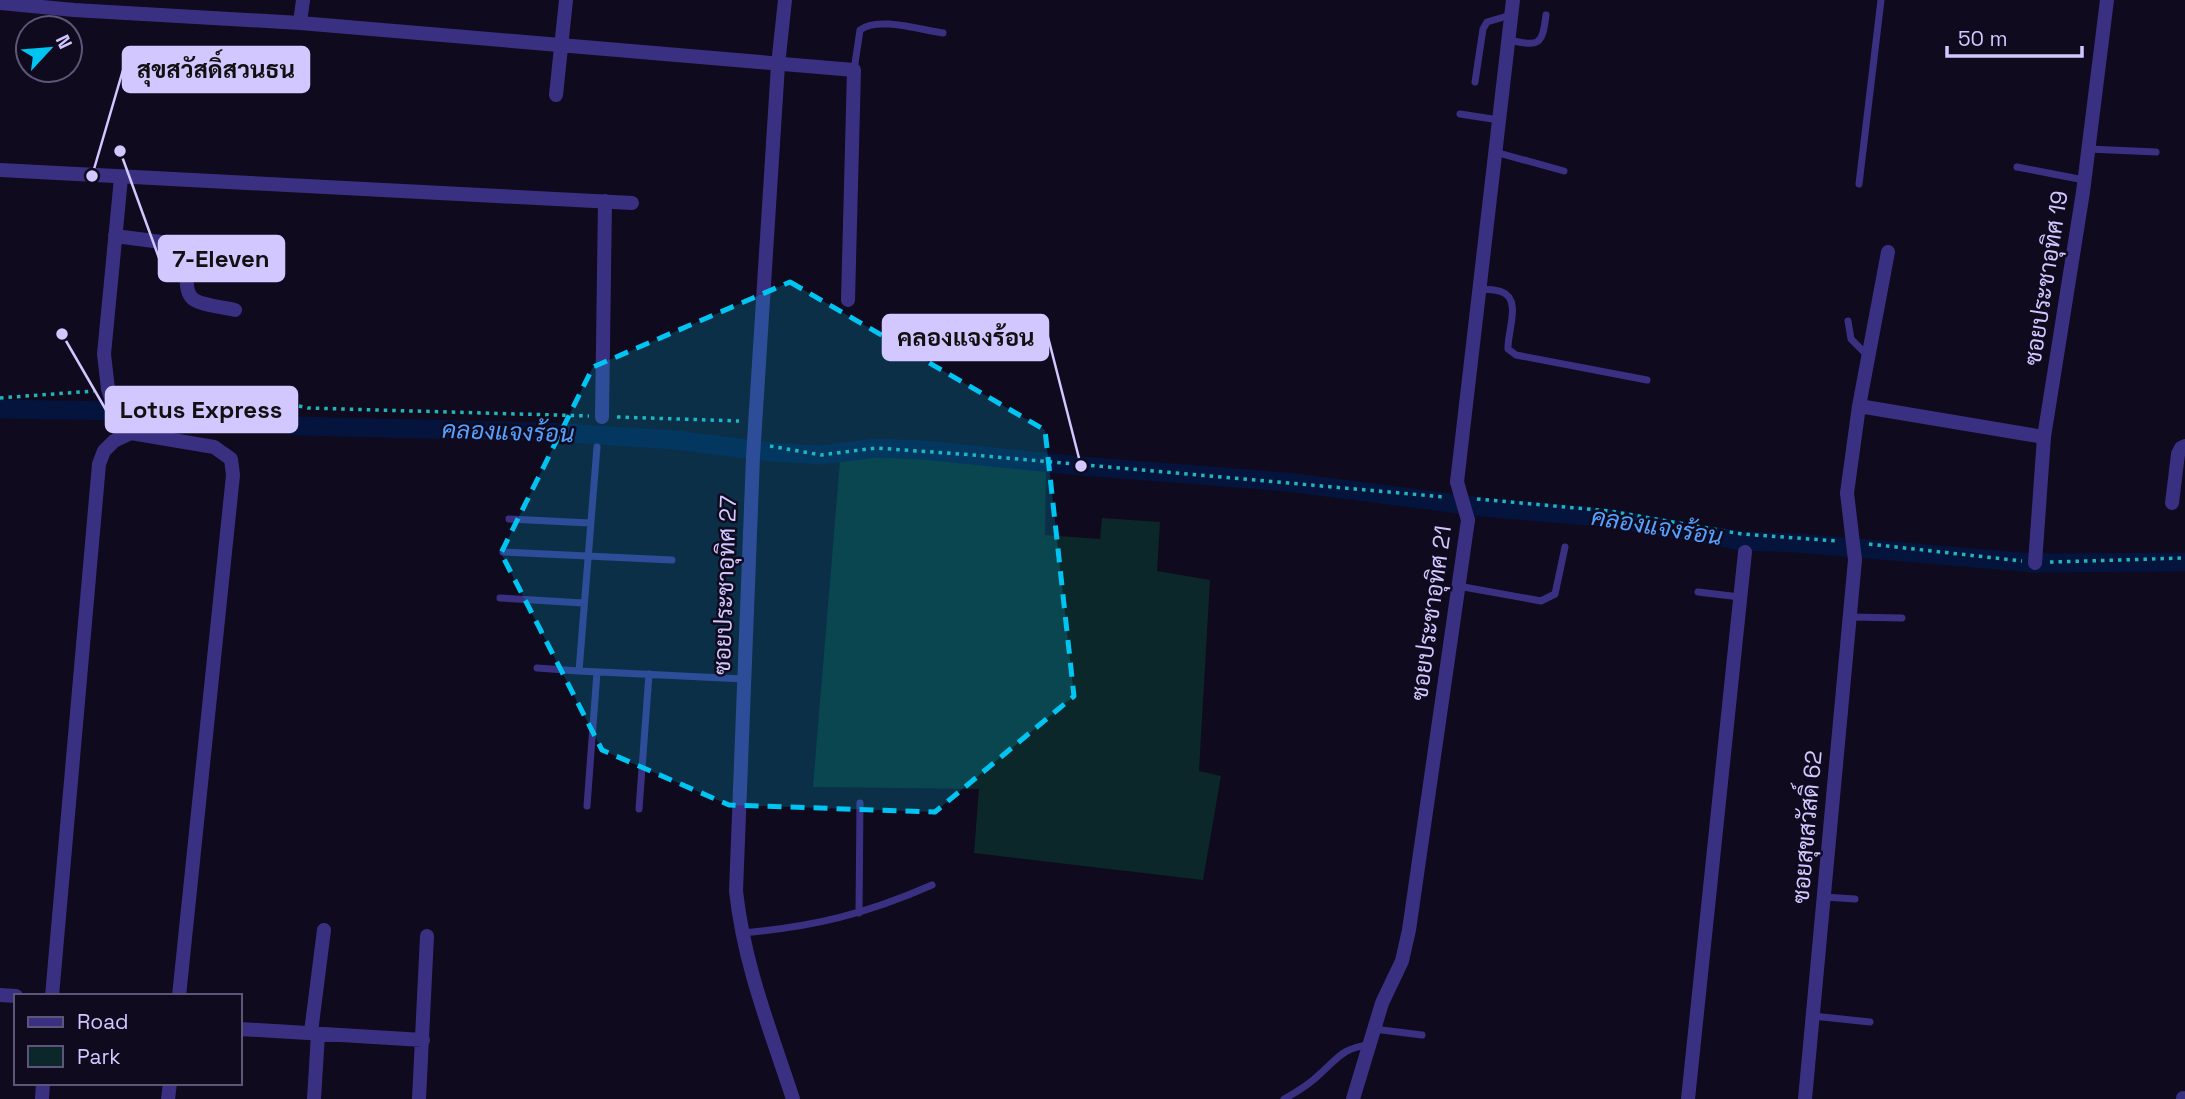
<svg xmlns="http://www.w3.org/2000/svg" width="2185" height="1099" font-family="'Space Grotesk',Sarabun,sans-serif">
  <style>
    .green { fill: #0c2729 }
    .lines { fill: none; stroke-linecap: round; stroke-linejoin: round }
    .canal { stroke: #04143d; stroke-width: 19 }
    .path { stroke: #21b5b9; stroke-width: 3.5; stroke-dasharray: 3.5 5; stroke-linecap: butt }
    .lane { stroke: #3a3082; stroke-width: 7 }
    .street { stroke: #3a3082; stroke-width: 14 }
    .street-bridge { stroke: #3a3082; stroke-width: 14 }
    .marked { fill: #00c4f2; fill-opacity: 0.2; stroke: #00c4f2; stroke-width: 5; stroke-dasharray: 14 9; stroke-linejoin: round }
    .labels { text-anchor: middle; stroke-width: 5; stroke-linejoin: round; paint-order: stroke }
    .street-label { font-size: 23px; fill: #d2c7ff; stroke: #0f0a1e }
    .water-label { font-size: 24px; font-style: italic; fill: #55a1ff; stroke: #0f0a1e }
    .leader { fill: none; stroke: #d2c7ff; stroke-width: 2.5 }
    .callout-dot { fill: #d2c7ff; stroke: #0f0a1e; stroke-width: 2.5 }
    .callout { fill: #d2c7ff; stroke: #d2c7ff; stroke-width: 2.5 }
    .callout-label { font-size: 24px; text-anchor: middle; font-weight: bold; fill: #111 }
  </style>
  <rect width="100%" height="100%" fill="#0f0a1e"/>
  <path class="green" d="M 901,452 L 1046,469 L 1045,535 L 1100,539 L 1102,518 L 1160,522 L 1157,571 L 1210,580 L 1199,771 L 1221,776 L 1203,880 L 974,853 L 979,789 L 813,787 L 840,461 L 854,454 Z"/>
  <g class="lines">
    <path class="canal" d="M 0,409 L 240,413 L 297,426 L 550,432 L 676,440 L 771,452 L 821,455 L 876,448 L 924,450 L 1081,466 L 1287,482 L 1482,507 L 1609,518 L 1742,541 L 1797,543 L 2035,563 L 2185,562"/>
    <path class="path" d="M 122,390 L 234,392 L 308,408 L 589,416
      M 0,398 L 94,391
      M 617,417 L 739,421
      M 770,446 L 821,455 L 876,448 L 974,455 L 1445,497
      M 1477,499 L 1610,511 L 1742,534 L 1837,541
      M 1869,544 L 2022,561
      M 2050,562 L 2185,558"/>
    <path class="lane" d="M 1508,40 C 1539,46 1542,47 1546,15
      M 854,70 L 860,30 C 877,16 921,30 943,33
      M 1475,82 L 1483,29 L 1487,22 L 1511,15
      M 1460,114 L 1499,120
      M 2088,149 L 2156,152
      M 1495,152 L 1564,171
      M 2017,167 L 2084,180
      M 1859,184 L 1881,0
      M 1480,289 C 1487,290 1495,289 1502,292 C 1522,299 1507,333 1508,349 L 1516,355 L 1647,380
      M 1848,321 L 1851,339 L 1867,355
      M 597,447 L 579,671 L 744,679
      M 509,519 L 590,523
      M 503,552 L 672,560
      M 1458,586 L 1541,601 L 1555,594 L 1565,547
      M 1698,592 L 1740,597
      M 500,598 L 583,603
      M 1850,617 L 1902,618
      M 537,668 L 579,671
      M 587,806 L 597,672
      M 639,809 L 649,674
      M 1824,897 L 1855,899
      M 859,913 L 860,803
      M 741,933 C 813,927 866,914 932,885
      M 1813,1016 L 1870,1022
      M 1374,1029 L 1422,1035
      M 1284,1099 C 1297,1092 1310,1084 1321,1073 C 1339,1057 1343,1048 1369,1045"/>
    <path class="street" d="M 785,0 L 778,65 L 753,457 L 736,891 C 744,965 770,1029 793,1099
      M 0,3 L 74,10 L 300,23 L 854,70 L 848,300
      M 300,23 L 303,0
      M 556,95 L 566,0
      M 0,170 L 632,203
      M 121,178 L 104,354 L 108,389 L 113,404 L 131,433
      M 115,236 L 177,244 L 184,250 C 190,304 178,299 235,310
      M 1859,406 L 2044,437
      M 602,417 L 605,201
      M 1457,482 L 1513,0
      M 1847,493 L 1859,406 L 1888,252
      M 2172,503 L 2178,454 L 2181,448 L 2185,446
      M 2035,563 L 2044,437 L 2083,192 L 2107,0
      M 0,995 L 16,996
      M 52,996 L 99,464 L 104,451 L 114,441 L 131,433 L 214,447 L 231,459 L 233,475 L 179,996
      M 240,1029 L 423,1040
      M 311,1032 L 324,930
      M 42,1099 L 43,1083
      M 168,1099 L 170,1083
      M 314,1099 L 318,1034
      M 419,1099 L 427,936
      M 1353,1099 L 1382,1003 L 1402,961 L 1409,930 L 1468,520
      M 1688,1099 L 1745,552
      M 1805,1099 L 1855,560
      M 2183,1099 L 2183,1098"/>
    <path class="street-bridge" d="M 1457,482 L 1468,520
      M 1847,493 L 1855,560"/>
  </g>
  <path class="marked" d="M 790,282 L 1045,430 L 1074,696 L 935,812 L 729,805 L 602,750 L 501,553 L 593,367 Z"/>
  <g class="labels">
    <g class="street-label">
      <text transform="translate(2046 278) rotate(-81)" y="8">ซอยประชาอุทิศ 19</text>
      <text transform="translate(725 585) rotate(-88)" y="8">ซอยประชาอุทิศ 27</text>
      <text transform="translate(1431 613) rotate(-82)" y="8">ซอยประชาอุทิศ 21</text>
      <text transform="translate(1807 827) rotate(-85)" y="8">ซอยสุขสวัสดิ์ 62</text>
    </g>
    <g class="water-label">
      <text transform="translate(508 432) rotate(2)" y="8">คลองแจงร้อน</text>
      <text transform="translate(1657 527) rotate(9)" y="8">คลองแจงร้อน</text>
    </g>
  </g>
  <path class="leader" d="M92 176L123 70M120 151L159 258M1081 466L1048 337M62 334L106 410"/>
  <g class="callout-dot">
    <circle cx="92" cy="176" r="7"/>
    <circle cx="120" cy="151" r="7"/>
    <circle cx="1081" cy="466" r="7"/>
    <circle cx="62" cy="334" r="7"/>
  </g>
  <g class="callout">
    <rect x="123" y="47" width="186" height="45" rx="7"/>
    <rect x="159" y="236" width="125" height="45" rx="7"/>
    <rect x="883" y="315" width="165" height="45" rx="7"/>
    <rect x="106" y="387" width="191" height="45" rx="7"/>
  </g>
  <g class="callout-label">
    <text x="216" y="78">สุขสวัสดิ์สวนธน</text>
    <text x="221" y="267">7-Eleven</text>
    <text x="966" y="346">คลองแจงร้อน</text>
    <text x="201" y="418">Lotus Express</text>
  </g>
  <rect x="14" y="994" width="228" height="91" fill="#0f0a1e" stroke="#5d5678" stroke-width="2"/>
  <rect x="28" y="1017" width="35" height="10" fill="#3a3082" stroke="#5d5678" stroke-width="2"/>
  <text x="77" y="1029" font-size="21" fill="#d2c7ff">Road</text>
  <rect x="28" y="1046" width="35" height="21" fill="#0c2729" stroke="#5d5678" stroke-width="2"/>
  <text x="77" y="1064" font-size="21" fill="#d2c7ff">Park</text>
  <g transform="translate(49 49) rotate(64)"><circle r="33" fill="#0f0a1e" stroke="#5d5678" stroke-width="2"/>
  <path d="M0-5L12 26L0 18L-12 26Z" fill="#00c4f2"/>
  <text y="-10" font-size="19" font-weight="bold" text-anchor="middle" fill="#d2c7ff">N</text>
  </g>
  <path d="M1947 46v10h135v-10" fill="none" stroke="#d2c7ff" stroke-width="3.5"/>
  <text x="1958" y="46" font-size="21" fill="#d2c7ff" stroke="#0f0a1e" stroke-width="5" paint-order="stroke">50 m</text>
</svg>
